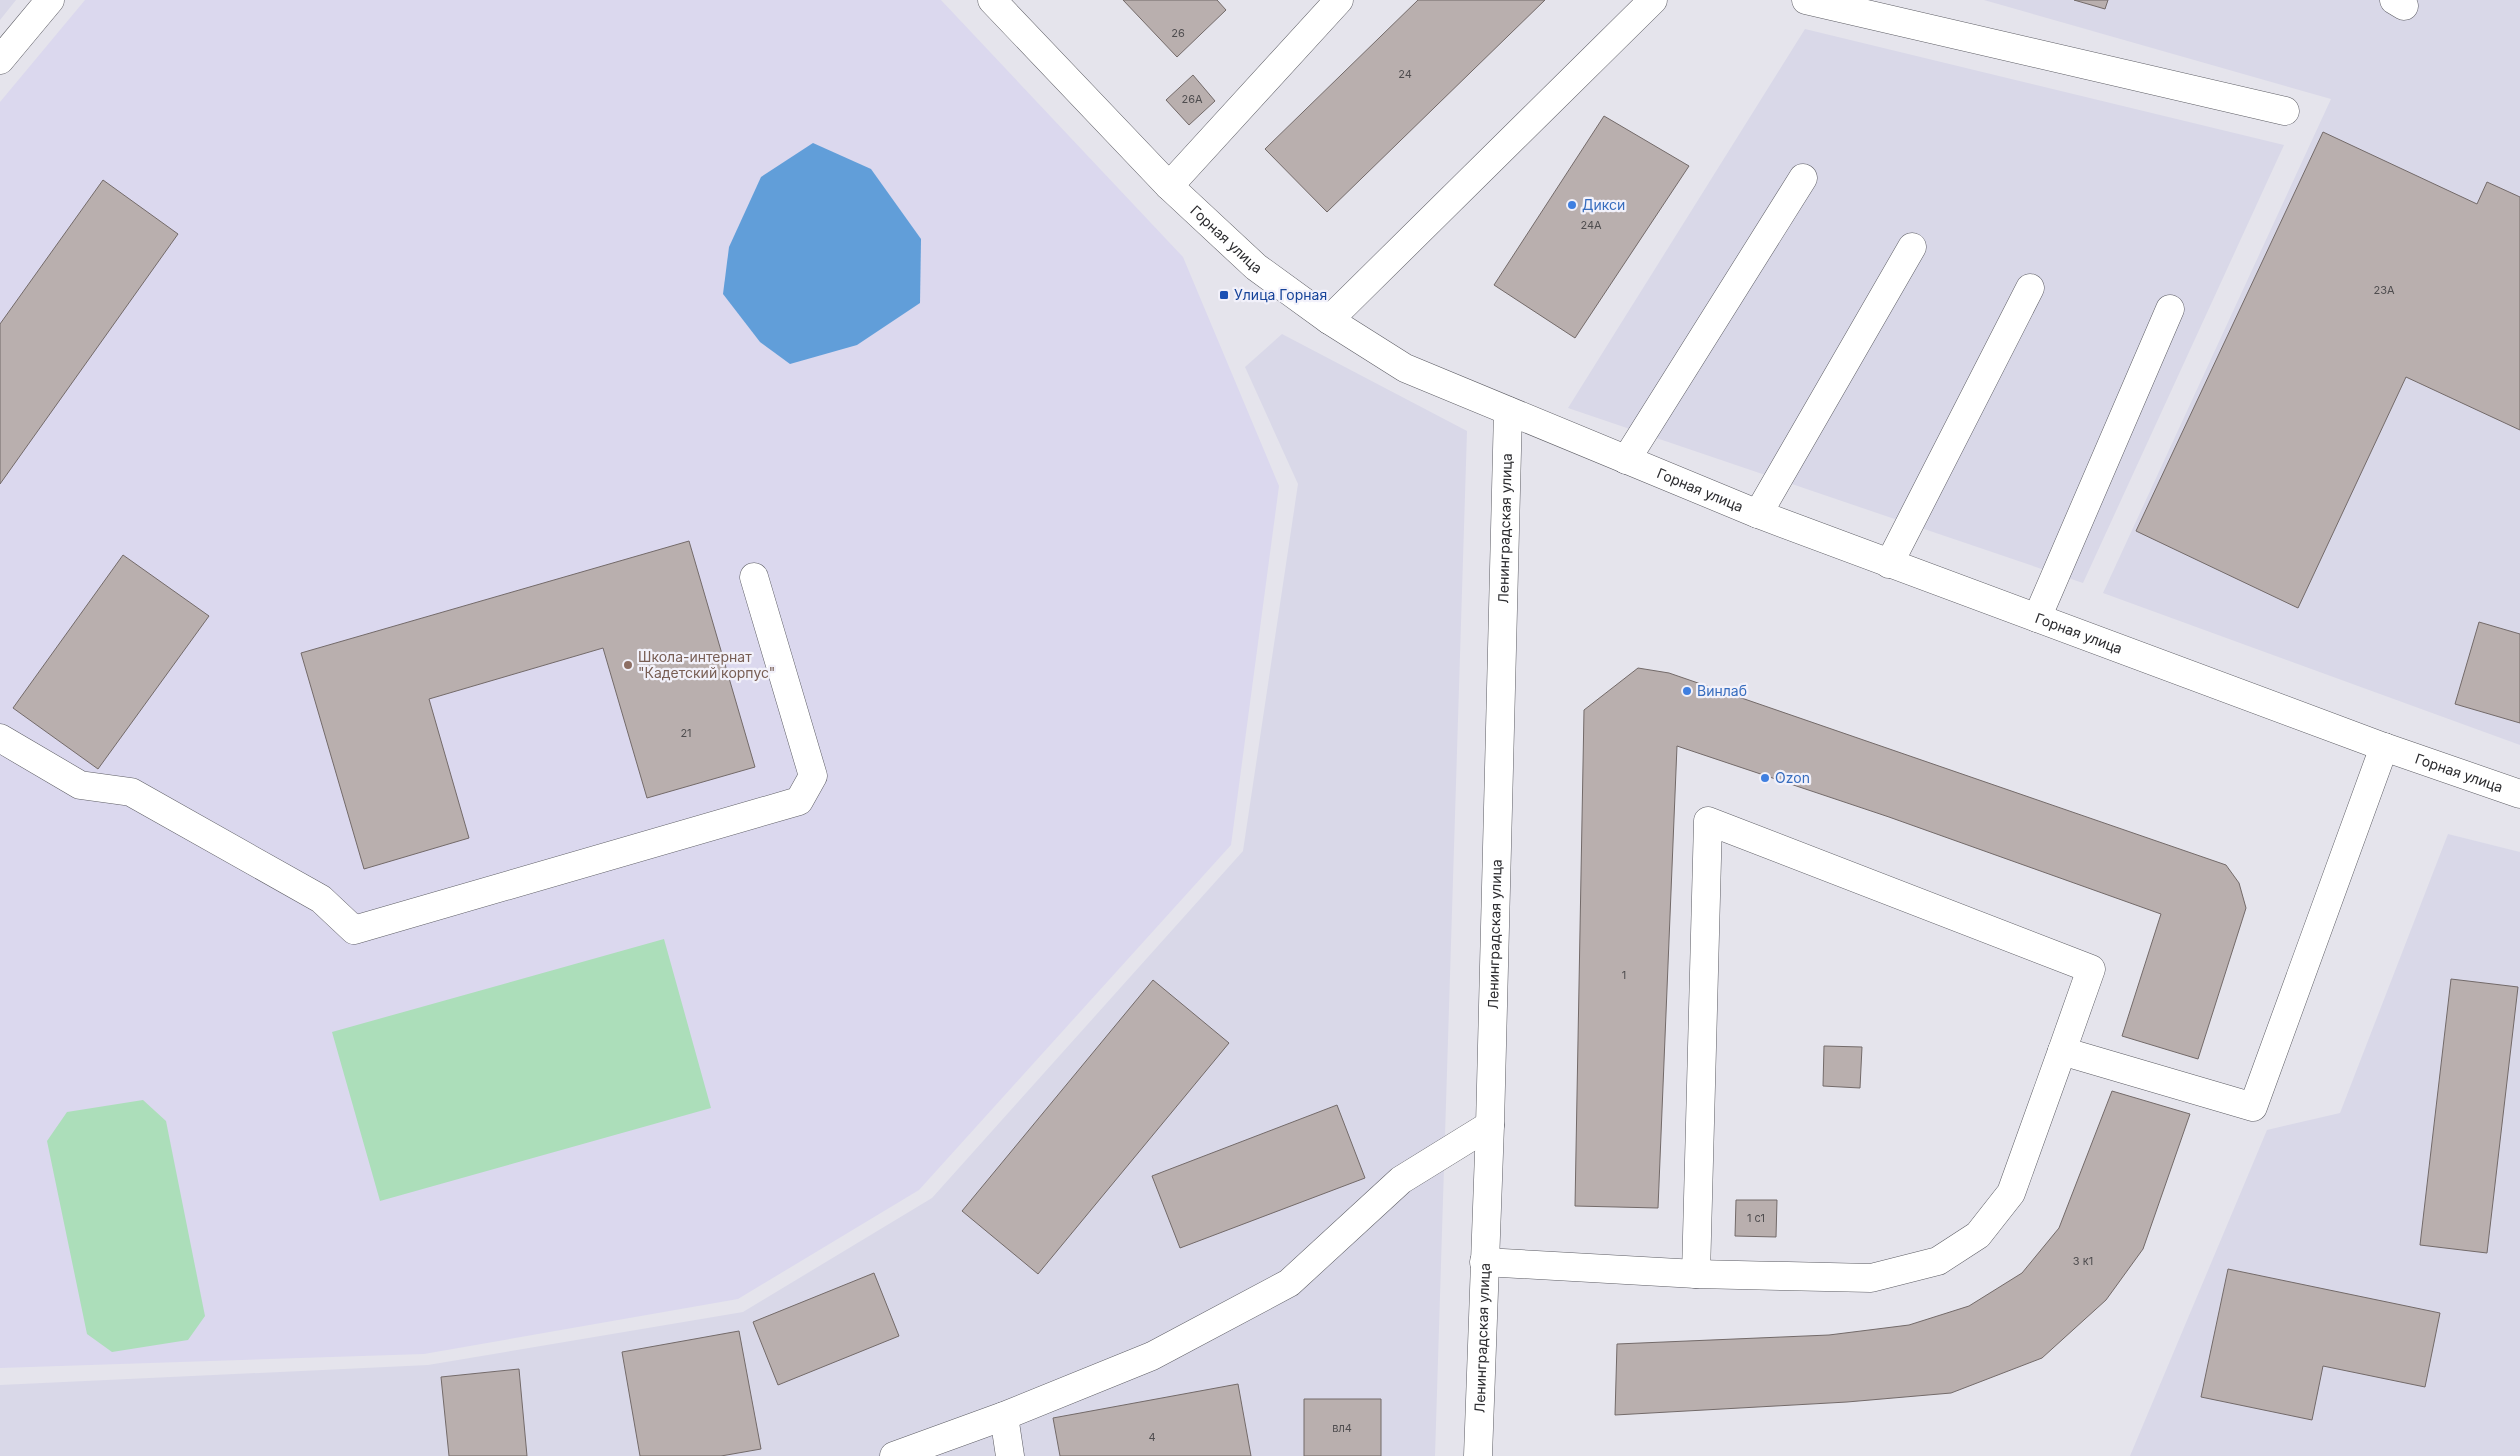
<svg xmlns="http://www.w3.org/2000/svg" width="2520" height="1456" font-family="Inter,sans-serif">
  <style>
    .built { fill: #d9d8e8 }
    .education { fill: #dbd8ee }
    .green { fill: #acdeba }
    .water { fill: #619ed9 }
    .building { fill: #b9afae; stroke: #736a69 }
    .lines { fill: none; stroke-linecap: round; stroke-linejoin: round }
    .minor-casing { stroke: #5d5d64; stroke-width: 29 }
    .minor { stroke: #fff; stroke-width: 28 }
    .shop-dot { fill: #3f7fe0; stroke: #f2f1fa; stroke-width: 2 }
    .transit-dot { fill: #1a4fb4; stroke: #f2f1fa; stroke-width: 2 }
    .education-dot { fill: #8d6e63; stroke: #f2f1fa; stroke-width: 2 }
    .labels { text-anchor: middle; stroke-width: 4.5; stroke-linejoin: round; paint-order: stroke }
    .number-label { font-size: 11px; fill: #4f4d4f }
    .shop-label { font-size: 14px; fill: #366cbe; stroke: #f2f1fa; text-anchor: start }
    .street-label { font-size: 14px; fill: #2c2c2f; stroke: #f2f1fa }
    .transit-label { font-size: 14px; fill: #164399; stroke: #f2f1fa; text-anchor: start }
    .education-label { font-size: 14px; fill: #785e54; stroke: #f2f1fa; text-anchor: start }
  </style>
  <rect width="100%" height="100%" fill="#e5e4ec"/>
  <path class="built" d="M 0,0 L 16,0 L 0,20 Z
    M 1984,0 L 2520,0 L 2520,745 L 2103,593 L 2331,99 Z
    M 1805,29 L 2284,145 L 2083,583 L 1568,408 Z
    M 1282,334 L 1467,431 L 1435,1456 L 0,1456 L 0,1385 L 428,1365 L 743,1312 L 932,1198 L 1243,851 L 1298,484 L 1245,367 Z
    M 2448,834 L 2520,852 L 2520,1456 L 2130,1456 L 2267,1130 L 2340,1113 Z"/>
  <path class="education" d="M 85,0 L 941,0 L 1183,257 L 1279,486 L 1231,845 L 919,1190 L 738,1299 L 424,1354 L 0,1368 L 0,102 Z"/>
  <path class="green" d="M 664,939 L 711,1108 L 380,1201 L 332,1032 Z
    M 143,1100 L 166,1121 L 205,1316 L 188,1340 L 112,1352 L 87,1334 L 47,1141 L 67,1112 Z"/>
  <path class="water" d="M 813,143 L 871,169 L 921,239 L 920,303 L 857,345 L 790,364 L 760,342 L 723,294 L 729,247 L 761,177 Z"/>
  <path class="building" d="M 1123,0 L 1217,0 L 1226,10 L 1177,57 Z
    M 1418,0 L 1545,0 L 1327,212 L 1265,149 Z
    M 2074,0 L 2108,0 L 2105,9 Z
    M 1193,75 L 1215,101 L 1189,125 L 1166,100 Z
    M 1604,116 L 1689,166 L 1575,338 L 1494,285 Z
    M 2323,132 L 2477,204 L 2487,182 L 2520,197 L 2520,430 L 2406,377 L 2298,608 L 2136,531 Z
    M 103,180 L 178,234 L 0,484 L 0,324 Z
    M 689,541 L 755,767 L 647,798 L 603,648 L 429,699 L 469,838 L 364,869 L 301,653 Z
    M 123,555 L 209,616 L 98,769 L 13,708 Z
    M 2479,622 L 2520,634 L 2520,723 L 2455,704 Z
    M 1638,668 L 1669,673 L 2226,865 L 2239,883 L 2246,908 L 2198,1059 L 2122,1036 L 2161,914 L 1889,817 L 1677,746 L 1658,1208 L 1575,1206 L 1584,710 Z
    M 2451,979 L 2518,987 L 2487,1253 L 2420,1245 Z
    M 1153,980 L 1229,1043 L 1038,1274 L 962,1211 Z
    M 1824,1046 L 1862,1047 L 1860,1088 L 1823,1086 Z
    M 2112,1091 L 2190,1114 L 2143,1249 L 2106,1300 L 2042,1358 L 1951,1393 L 1847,1402 L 1615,1415 L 1617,1344 L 1829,1335 L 1909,1325 L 1969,1306 L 2022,1273 L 2059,1228 Z
    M 1337,1105 L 1365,1178 L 1180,1248 L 1152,1176 Z
    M 1736,1200 L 1777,1200 L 1776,1237 L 1735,1236 Z
    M 2228,1269 L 2440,1313 L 2425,1387 L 2323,1366 L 2312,1420 L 2201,1397 Z
    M 874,1273 L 899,1336 L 778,1385 L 753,1322 Z
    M 739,1331 L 761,1449 L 721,1456 L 640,1456 L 622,1352 Z
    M 519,1369 L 527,1456 L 449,1456 L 441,1377 Z
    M 1238,1384 L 1251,1456 L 1060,1456 L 1053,1418 Z
    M 1304,1399 L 1381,1399 L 1381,1456 L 1304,1456 Z"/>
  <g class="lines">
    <g class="minor-casing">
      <g id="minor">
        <path id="s1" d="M 992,0 L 1169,186 L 1256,267 L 1329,320 L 1405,368 L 1758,514 L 2384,747 L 2520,794"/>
        <path d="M 1806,0 L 2285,111"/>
        <path d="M 2394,0 L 2404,6"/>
        <path d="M 0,60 L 50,0"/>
        <path d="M 1169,186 L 1339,0"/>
        <path d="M 1329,320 L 1653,0"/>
        <path d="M 1626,460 L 1803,178"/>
        <path d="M 1758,514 L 1912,247"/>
        <path d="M 1889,564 L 2030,288"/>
        <path d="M 2037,618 L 2170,309"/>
        <path d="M 0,738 L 80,785 L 131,792 L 321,899 L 354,930 L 799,801 L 813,776 L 754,577"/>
        <path d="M 1484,1262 L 1696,1274 L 1871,1278 L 1938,1261 L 1978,1235 L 2011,1193 L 2062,1051 L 2253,1107 L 2384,747"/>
        <path d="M 1696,1274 L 1708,821 L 2091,969 L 2062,1051"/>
        <path d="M 1004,1416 L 1010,1456"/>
        <path d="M 894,1456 L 1004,1416 L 1152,1356 L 1289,1283 L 1401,1180 L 1490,1125"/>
        <path id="s2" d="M 1478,1456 L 1490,1125 L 1508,411"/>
      </g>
    </g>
    <use href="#minor" class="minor"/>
  </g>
  <g class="shop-dot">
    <circle cx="1572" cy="205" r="5"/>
    <circle cx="1687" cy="691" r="5"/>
    <circle cx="1765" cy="778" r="5"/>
  </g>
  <rect class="transit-dot" x="1219" y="290" width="10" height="10" rx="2.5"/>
  <circle class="education-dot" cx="628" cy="665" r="5"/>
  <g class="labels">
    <g class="number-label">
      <text x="1178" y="37">26</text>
      <text x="1405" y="78">24</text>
      <text x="1192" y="103">26А</text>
      <text x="1591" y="229">24А</text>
      <text x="2384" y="294">23А</text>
      <text x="686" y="737">21</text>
      <text x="1624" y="979">1</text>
      <text x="1756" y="1222">1 с1</text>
      <text x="2083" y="1265">3 к1</text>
      <text x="1342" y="1432">вл4</text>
      <text x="1152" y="1441">4</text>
    </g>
    <g class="shop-label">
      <text x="1582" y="210">Дикси</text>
      <text x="1697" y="696">Винлаб</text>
      <text x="1775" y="783">Ozon</text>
    </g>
    <g class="street-label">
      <text dy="5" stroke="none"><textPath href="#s1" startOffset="335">Горная улица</textPath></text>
      <text dy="5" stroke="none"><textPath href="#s1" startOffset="875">Горная улица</textPath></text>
      <text dy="5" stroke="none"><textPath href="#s2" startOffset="928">Ленинградская улица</textPath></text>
      <text dy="5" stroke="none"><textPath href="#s1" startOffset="1280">Горная улица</textPath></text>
      <text dy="5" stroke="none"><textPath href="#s1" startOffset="1685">Горная улица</textPath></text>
      <text dy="5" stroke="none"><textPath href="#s2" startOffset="522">Ленинградская улица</textPath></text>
      <text dy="5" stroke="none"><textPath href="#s2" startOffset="118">Ленинградская улица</textPath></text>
    </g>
    <g class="transit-label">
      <text x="1234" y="300">Улица Горная</text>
    </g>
    <g class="education-label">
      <text x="638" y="662">Школа-интернат<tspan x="638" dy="16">"Кадетский корпус"</tspan></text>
    </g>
  </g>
</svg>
